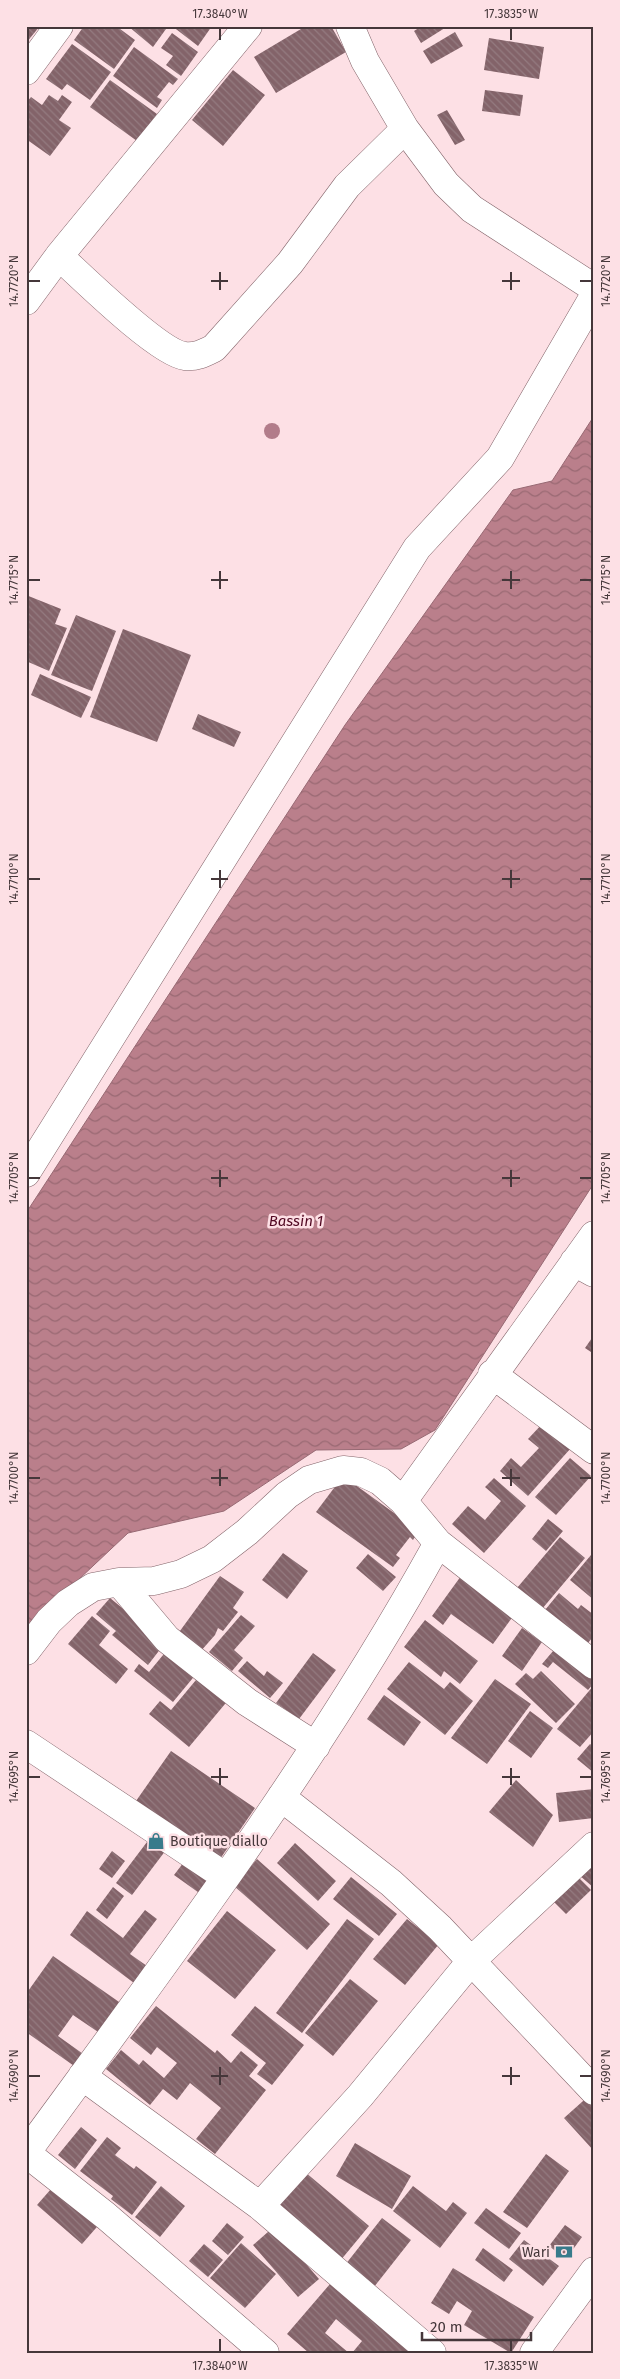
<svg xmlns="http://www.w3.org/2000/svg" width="620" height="2379" font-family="'Fira Sans',sans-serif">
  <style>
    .water { fill: url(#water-waves); stroke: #976973 }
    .building { fill: url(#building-back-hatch) }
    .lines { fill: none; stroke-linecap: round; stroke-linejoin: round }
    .minor-casing { stroke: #83646a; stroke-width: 29 }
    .tertiary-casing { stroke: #83646a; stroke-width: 29 }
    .minor { stroke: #fff; stroke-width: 28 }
    .tertiary { stroke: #fff; stroke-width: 28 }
    .tree { fill: #b27c8a }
    .ticks { fill: none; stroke: #45373a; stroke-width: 2 }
    .labels { text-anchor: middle; stroke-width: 5; stroke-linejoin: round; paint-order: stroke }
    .poi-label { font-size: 14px; fill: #45373a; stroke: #fde0e5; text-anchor: start }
    .water-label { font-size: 15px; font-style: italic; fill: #520923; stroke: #fde0e5 }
    .neatline { fill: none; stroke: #45373a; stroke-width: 2 }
    .ticks-label { font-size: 12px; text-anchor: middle; fill: #45373a }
  </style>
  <defs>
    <pattern id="water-waves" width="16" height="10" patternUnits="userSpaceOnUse" patternTransform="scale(1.25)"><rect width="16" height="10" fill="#ba7f8b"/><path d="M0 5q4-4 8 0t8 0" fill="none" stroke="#996973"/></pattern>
    <pattern id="building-back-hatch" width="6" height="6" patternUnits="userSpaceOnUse" patternTransform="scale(1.25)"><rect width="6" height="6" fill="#836369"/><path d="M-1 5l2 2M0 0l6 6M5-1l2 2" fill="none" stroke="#947b80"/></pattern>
  </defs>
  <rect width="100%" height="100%" fill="#fde0e5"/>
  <path class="water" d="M 594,416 L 594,1183 L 435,1430 L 401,1449 L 316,1450 L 224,1511 L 128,1533 L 26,1629 L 26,1213 L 345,725 L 513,490 L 552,481 Z"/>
  <path class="building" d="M 26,26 L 40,26 L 26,43 Z
    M 84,26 L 116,26 L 135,40 L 114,69 L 74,40 Z
    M 128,26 L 161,26 L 166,29 L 153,47 Z
    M 172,26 L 212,26 L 198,46 Z
    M 306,26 L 331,26 L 346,52 L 276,93 L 254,57 Z
    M 422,26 L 448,26 L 421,43 L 414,31 Z
    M 455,32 L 463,46 L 431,64 L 423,51 Z
    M 172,33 L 198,52 L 181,76 L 166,65 L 173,56 L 161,48 Z
    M 489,38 L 544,47 L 539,79 L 484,70 Z
    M 72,44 L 111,72 L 90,100 L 67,84 L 62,90 L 46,79 Z
    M 134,47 L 178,79 L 173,85 L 169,82 L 157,97 L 162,100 L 157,108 L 113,76 Z
    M 233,70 L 265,95 L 223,146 L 192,120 Z
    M 110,80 L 157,114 L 137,141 L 90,107 Z
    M 485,90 L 523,95 L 520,116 L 482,111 Z
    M 49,95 L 58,101 L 62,95 L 72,102 L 59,120 L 71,128 L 50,156 L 26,139 L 26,103 L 31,97 L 42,105 Z
    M 447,110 L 465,140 L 455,145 L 437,115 Z
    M 26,595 L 61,609 L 55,624 L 67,628 L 49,671 L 26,661 Z
    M 76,615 L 116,631 L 92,691 L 51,675 Z
    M 123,629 L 191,655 L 157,742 L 90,717 Z
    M 40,674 L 91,697 L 81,718 L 31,695 Z
    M 198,714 L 241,732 L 234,747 L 192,729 Z
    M 594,1335 L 594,1354 L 585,1348 Z
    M 543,1423 L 571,1448 L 528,1496 L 500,1471 L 511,1458 L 521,1467 L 539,1448 L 528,1439 Z
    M 570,1458 L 591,1476 L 556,1515 L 535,1497 Z
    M 343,1476 L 419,1531 L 413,1540 L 410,1537 L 396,1555 L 400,1558 L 393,1567 L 316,1512 Z
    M 494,1478 L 526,1506 L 484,1553 L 452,1524 L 468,1506 L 485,1520 L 501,1501 L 485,1487 Z
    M 548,1519 L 563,1531 L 546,1551 L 532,1539 Z
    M 560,1537 L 585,1558 L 542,1609 L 517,1588 Z
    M 283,1553 L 308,1571 L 287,1599 L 262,1580 Z
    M 368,1554 L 396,1577 L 383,1591 L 356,1568 Z
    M 591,1555 L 594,1557 L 594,1600 L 570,1580 Z
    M 220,1576 L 244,1592 L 233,1608 L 238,1612 L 223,1631 L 218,1628 L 215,1635 L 200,1652 L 177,1635 Z
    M 461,1576 L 514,1615 L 493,1644 L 451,1614 L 443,1625 L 432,1616 Z
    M 559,1593 L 578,1609 L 581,1605 L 594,1615 L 594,1636 L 587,1644 L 545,1610 Z
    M 110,1598 L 165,1643 L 148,1665 L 112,1635 L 116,1631 L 96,1614 Z
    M 241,1615 L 255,1626 L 234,1650 L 243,1658 L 232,1671 L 209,1652 Z
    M 92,1616 L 110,1631 L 99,1645 L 128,1669 L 116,1684 L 68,1644 Z
    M 425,1620 L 478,1661 L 460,1684 L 444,1671 L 441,1677 L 404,1647 Z
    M 522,1628 L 542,1642 L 522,1671 L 502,1656 Z
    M 559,1644 L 594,1671 L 594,1683 L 588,1690 L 553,1662 L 548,1668 L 542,1664 Z
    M 168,1649 L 197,1673 L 173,1702 L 134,1671 L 139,1664 L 149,1672 Z
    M 313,1653 L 336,1670 L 299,1719 L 276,1703 Z
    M 247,1661 L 264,1676 L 267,1671 L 283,1683 L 270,1698 L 238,1671 Z
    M 409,1662 L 444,1689 L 450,1682 L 473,1701 L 445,1735 L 387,1689 Z
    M 541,1671 L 575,1704 L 556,1723 L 515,1684 L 526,1673 L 533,1679 Z
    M 201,1674 L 230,1698 L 189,1747 L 149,1714 L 160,1701 L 171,1710 Z
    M 495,1679 L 531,1704 L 487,1764 L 451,1738 Z
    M 594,1685 L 594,1731 L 580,1747 L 557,1729 Z
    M 384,1695 L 421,1722 L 404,1746 L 367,1719 Z
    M 530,1711 L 553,1728 L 531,1758 L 508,1741 Z
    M 590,1744 L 594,1747 L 594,1773 L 577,1759 Z
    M 171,1751 L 255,1808 L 220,1859 L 136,1801 Z
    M 516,1780 L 553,1815 L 533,1847 L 489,1812 Z
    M 594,1789 L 594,1818 L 559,1822 L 556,1793 Z
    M 150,1838 L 166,1850 L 132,1895 L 116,1883 Z
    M 295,1843 L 336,1881 L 318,1901 L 277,1863 Z
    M 112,1851 L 125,1861 L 112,1878 L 99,1869 Z
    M 187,1858 L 214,1879 L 202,1895 L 174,1875 Z
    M 257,1859 L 330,1924 L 307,1950 L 234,1886 Z
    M 594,1861 L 594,1888 L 579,1875 Z
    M 575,1874 L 591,1890 L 566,1914 L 550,1898 Z
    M 351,1877 L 397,1914 L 379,1936 L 333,1899 Z
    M 113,1887 L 124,1896 L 107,1919 L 96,1910 Z
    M 145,1910 L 157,1919 L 130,1954 L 147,1966 L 134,1983 L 70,1935 L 87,1911 L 123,1938 Z
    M 227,1911 L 276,1950 L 235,1999 L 187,1961 Z
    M 347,1919 L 374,1939 L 302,2033 L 276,2013 Z
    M 407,1919 L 439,1944 L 405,1985 L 373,1959 Z
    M 53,1956 L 122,2004 L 101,2034 L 73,2015 L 58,2036 L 86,2056 L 77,2068 L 26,2032 L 26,1994 Z
    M 350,1979 L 378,2001 L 333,2056 L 305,2033 Z
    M 156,2006 L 215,2053 L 217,2050 L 231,2063 L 241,2051 L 258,2065 L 249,2076 L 266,2090 L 215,2154 L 196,2139 L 221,2108 L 190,2083 L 177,2100 L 163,2089 L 150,2105 L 106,2069 L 121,2050 L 139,2065 L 143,2060 L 164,2078 L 177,2063 L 157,2047 L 151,2055 L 130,2038 Z
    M 255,2006 L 304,2045 L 272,2085 L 257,2074 L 266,2063 L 231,2035 Z
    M 592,2093 L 594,2095 L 594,2151 L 564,2118 Z
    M 81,2127 L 97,2140 L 75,2169 L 58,2155 Z
    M 107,2137 L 121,2148 L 115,2155 L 134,2169 L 136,2166 L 157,2182 L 132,2215 L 111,2199 L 113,2196 L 80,2171 Z
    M 355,2143 L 411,2176 L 392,2209 L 336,2176 Z
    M 546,2154 L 569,2171 L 527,2228 L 503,2212 Z
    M 305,2172 L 369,2226 L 340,2261 L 276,2208 Z
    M 58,2181 L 103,2220 L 82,2244 L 37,2205 Z
    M 161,2186 L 185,2206 L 160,2237 L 135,2217 Z
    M 413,2186 L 446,2211 L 453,2202 L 467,2213 L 440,2248 L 393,2211 Z
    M 486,2208 L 521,2233 L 509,2249 L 474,2223 Z
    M 382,2218 L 411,2240 L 374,2287 L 345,2265 Z
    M 227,2223 L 244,2237 L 228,2255 L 212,2241 Z
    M 277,2224 L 287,2242 L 319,2279 L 298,2297 L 253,2245 Z
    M 565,2225 L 582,2237 L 566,2259 L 549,2246 Z
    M 524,2240 L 559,2266 L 543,2286 L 509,2259 Z
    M 241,2243 L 276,2274 L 245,2308 L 210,2278 Z
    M 204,2244 L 223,2260 L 208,2277 L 189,2261 Z
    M 483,2248 L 513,2270 L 504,2282 L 475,2260 Z
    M 453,2268 L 534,2317 L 511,2353 L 464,2325 L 472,2311 L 457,2301 L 449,2314 L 431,2303 Z
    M 336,2277 L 426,2353 L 352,2353 L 362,2341 L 336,2319 L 325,2333 L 349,2353 L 309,2353 L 287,2334 Z"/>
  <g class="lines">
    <g class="minor-casing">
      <path id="minor" d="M 350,26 L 365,61 L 405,129 L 446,184 L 472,209 L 594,288
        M 26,71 L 59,26
        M 59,256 C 82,277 159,353 185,356 C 197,357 204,353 214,348 L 290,263 L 347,186 L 405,129
        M 26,301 L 59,256 L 248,26
        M 26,1173 L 417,548 L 500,458 L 594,296
        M 574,1262 L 594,1273
        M 492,1374 L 594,1450
        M 403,1501 L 594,1235
        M 119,1582 L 167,1639 L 247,1702 L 316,1746
        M 26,1651 L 49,1621 L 68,1603 L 93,1587 L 119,1582 L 154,1581 L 181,1574 L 212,1559 L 247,1532 L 287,1495 L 309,1480 L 343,1470 L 361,1472 L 380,1481 L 403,1501 L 438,1543 L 594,1665
        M 26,1744 L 226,1877
        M 281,1797 L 391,1883 L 440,1928 L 594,2091
        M 82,2076 L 260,2206 L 432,2353
        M 26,2153 C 171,1955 319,1759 438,1543
        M 26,2153 L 106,2216 L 265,2353
        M 260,2206 L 360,2096 L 472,1960 L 594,1846"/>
    </g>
    <g class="tertiary-casing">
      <path id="tertiary" d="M 534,2353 L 594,2271"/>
    </g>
    <use href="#minor" class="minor"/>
    <use href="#tertiary" class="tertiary"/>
  </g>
  <circle class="tree" cx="272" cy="431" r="8"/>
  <path class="ticks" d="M 220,28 L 220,40M 511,28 L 511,40M 220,272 L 220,290M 511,272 L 511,290M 28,281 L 40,281M 211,281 L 228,281M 502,281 L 520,281M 580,281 L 592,281M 220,571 L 220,589M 511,571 L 511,589M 28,580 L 40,580M 211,580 L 228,580M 502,580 L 520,580M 580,580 L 592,580M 220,870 L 220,888M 511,870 L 511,888M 28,879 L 40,879M 211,879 L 228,879M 502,879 L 520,879M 580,879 L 592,879M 220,1170 L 220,1187M 511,1170 L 511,1187M 28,1178 L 40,1178M 211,1178 L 228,1178M 502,1178 L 520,1178M 580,1178 L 592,1178M 220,1469 L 220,1486M 511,1469 L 511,1486M 28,1478 L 40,1478M 211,1478 L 228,1478M 502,1478 L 520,1478M 580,1478 L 592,1478M 220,1768 L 220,1785M 511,1768 L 511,1785M 28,1777 L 40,1777M 211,1777 L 228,1777M 502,1777 L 520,1777M 580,1777 L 592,1777M 220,2067 L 220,2085M 511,2067 L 511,2085M 28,2076 L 40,2076M 211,2076 L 228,2076M 502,2076 L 520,2076M 580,2076 L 592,2076M 220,2339 L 220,2352M 511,2339 L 511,2352"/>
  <defs>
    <g id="shop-bare" transform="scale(1.35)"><path d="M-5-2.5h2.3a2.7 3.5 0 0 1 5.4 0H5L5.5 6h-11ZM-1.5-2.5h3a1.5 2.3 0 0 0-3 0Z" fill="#387b8b" stroke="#fde0e5" stroke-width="2.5" paint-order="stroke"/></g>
    <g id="bank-bare" transform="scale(1.35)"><path d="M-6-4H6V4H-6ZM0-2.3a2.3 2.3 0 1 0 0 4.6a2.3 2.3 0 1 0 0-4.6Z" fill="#387b8b" stroke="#fde0e5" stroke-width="2.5" paint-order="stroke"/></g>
  </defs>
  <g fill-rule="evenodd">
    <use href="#shop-bare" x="156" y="1841"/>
    <use href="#bank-bare" x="564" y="2252"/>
  </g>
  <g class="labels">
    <g class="poi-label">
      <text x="170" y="1846">Boutique diallo</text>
      <text x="550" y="2257" text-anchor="end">Wari</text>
    </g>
    <g class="water-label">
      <text x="296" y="1226">Bassin 1</text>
    </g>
  </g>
  <rect width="620" height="2379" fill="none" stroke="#fde0e5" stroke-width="55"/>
  <path d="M422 2332v8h109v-8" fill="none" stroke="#45373a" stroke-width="2.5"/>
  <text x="430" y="2332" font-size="15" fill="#45373a" stroke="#fde0e5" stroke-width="4" paint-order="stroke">20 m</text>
  <rect x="28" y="28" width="564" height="2324" class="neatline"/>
  <g class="ticks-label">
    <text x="220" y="18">17.3840°W</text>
    <text x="511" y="18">17.3835°W</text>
    <text transform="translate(14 281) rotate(-90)" y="4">14.7720°N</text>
    <text transform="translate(606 281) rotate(-90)" y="4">14.7720°N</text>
    <text transform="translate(14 580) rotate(-90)" y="4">14.7715°N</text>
    <text transform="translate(606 580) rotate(-90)" y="4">14.7715°N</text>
    <text transform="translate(14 879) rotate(-90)" y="4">14.7710°N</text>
    <text transform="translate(606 879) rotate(-90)" y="4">14.7710°N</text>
    <text transform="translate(14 1178) rotate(-90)" y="4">14.7705°N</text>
    <text transform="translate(606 1178) rotate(-90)" y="4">14.7705°N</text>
    <text transform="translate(14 1478) rotate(-90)" y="4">14.7700°N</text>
    <text transform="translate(606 1478) rotate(-90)" y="4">14.7700°N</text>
    <text transform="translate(14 1777) rotate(-90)" y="4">14.7695°N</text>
    <text transform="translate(606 1777) rotate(-90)" y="4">14.7695°N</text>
    <text transform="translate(14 2076) rotate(-90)" y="4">14.7690°N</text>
    <text transform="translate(606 2076) rotate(-90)" y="4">14.7690°N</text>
    <text x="220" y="2370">17.3840°W</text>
    <text x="511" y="2370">17.3835°W</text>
  </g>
</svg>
